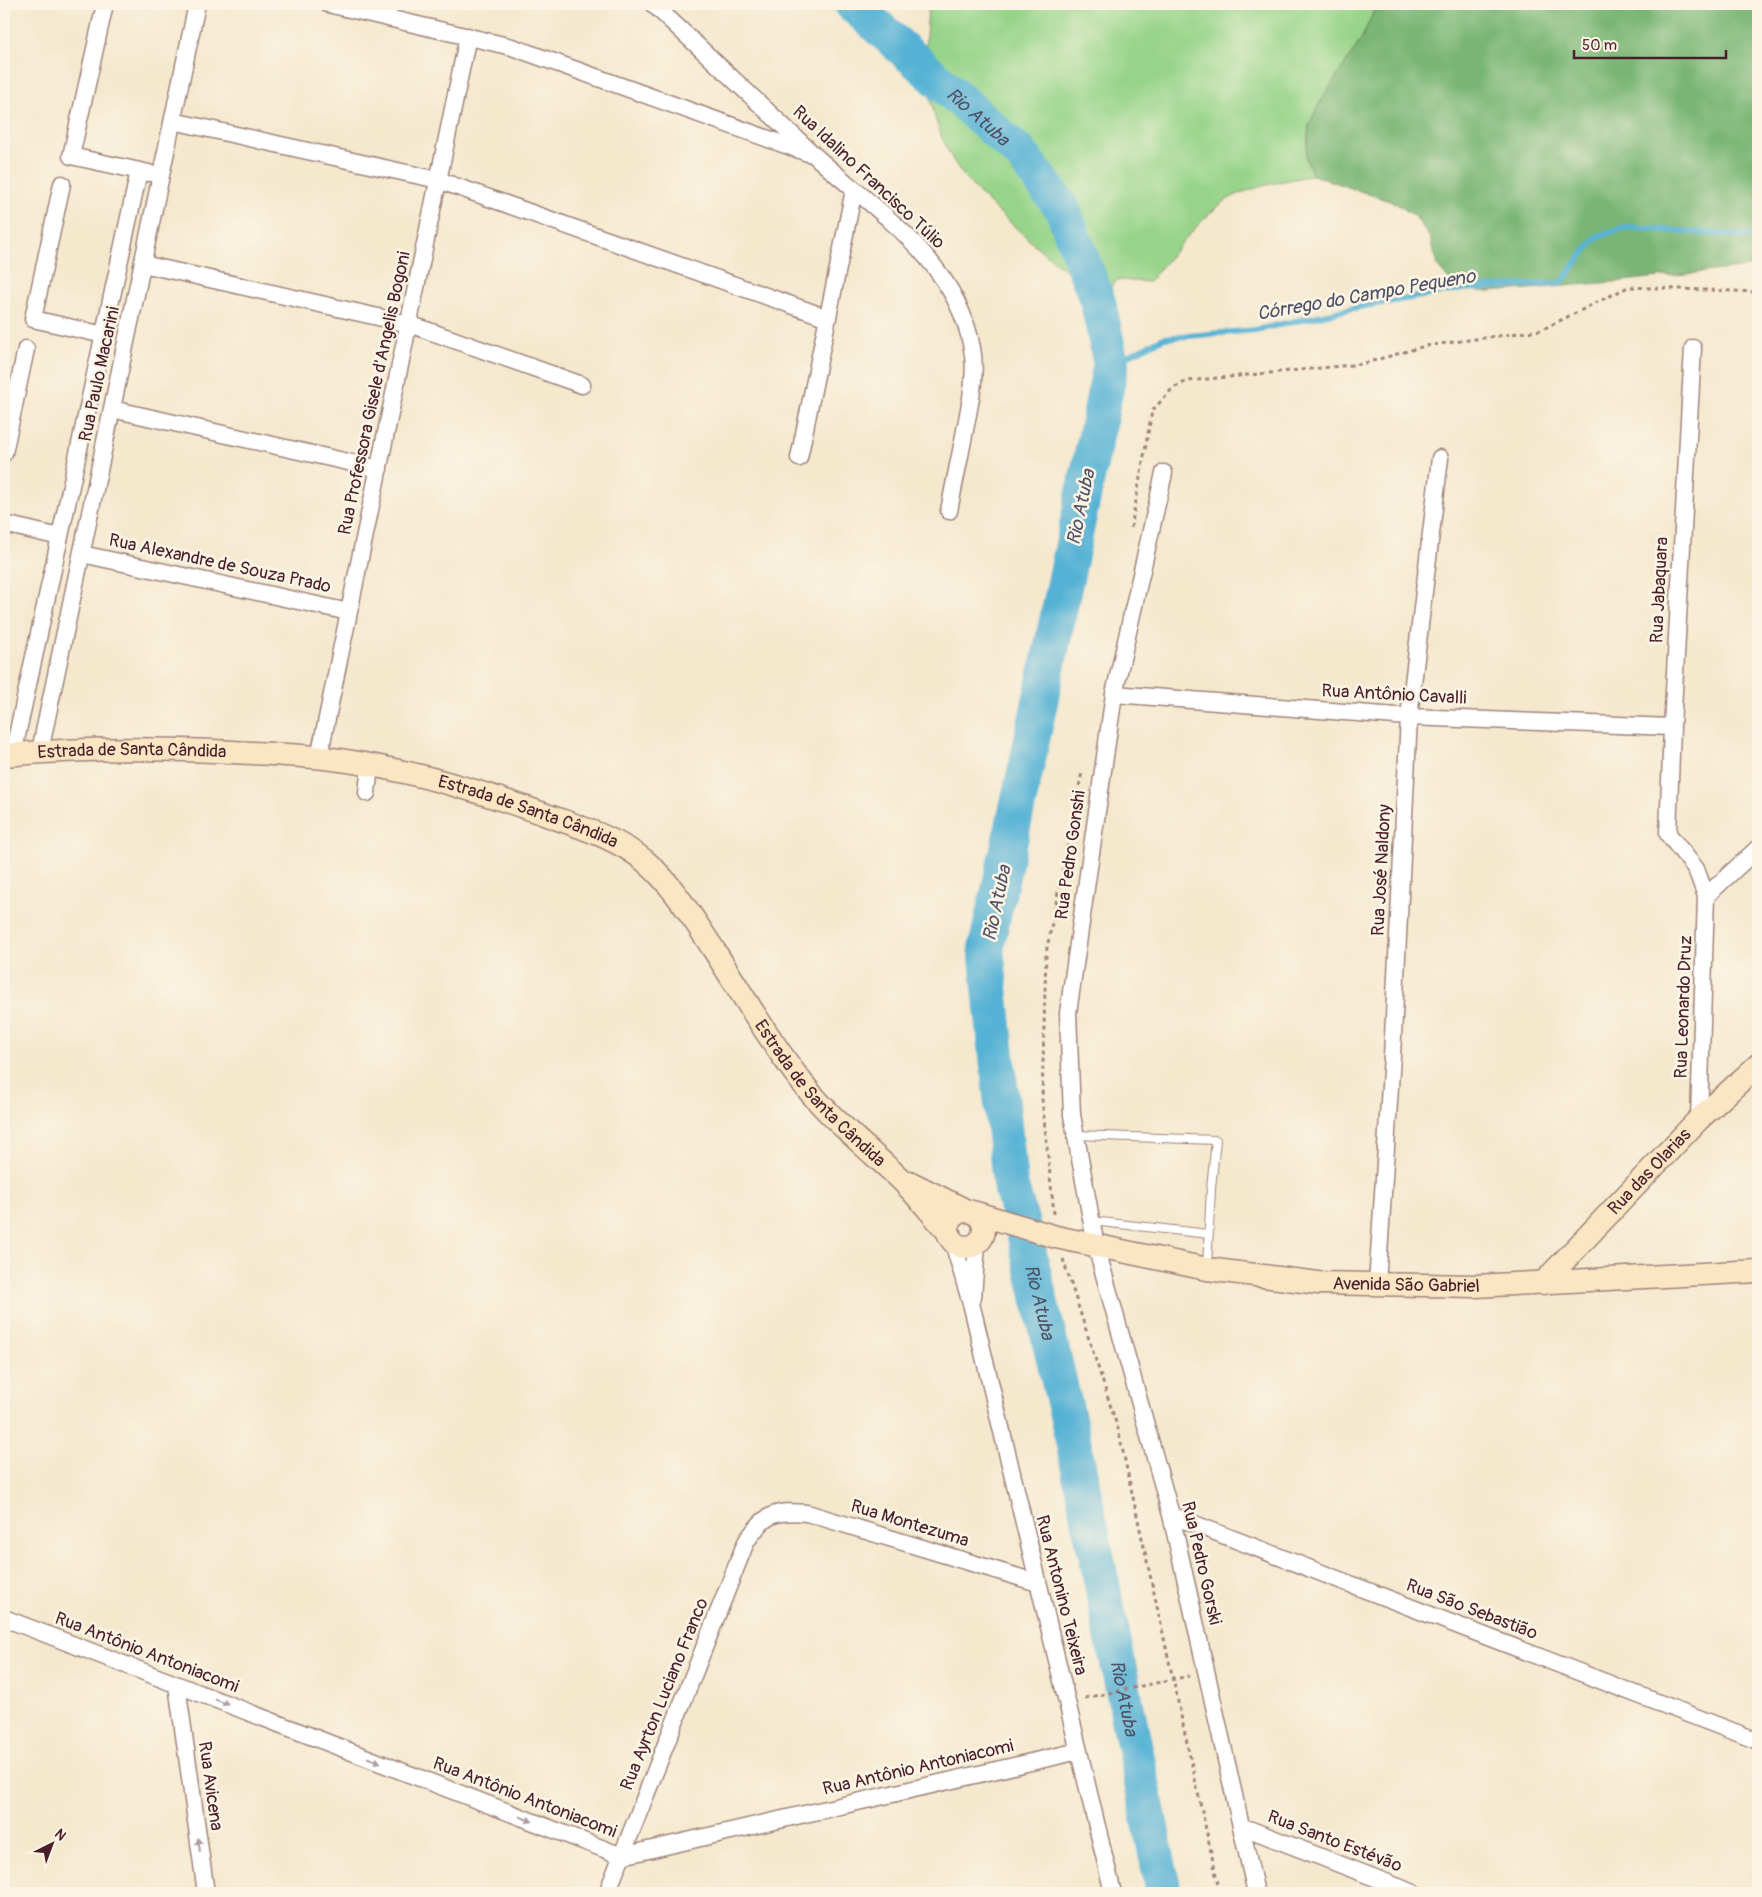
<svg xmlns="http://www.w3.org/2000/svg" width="1762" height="1897" font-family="Pangolin,sans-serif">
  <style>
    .green { fill: #97d489; stroke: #707a5a }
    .forest { fill: #79b675; stroke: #626a50 }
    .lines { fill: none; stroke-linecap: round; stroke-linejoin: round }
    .stream { stroke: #57b2d5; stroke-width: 6 }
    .river { stroke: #57b2d5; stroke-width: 36 }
    .lane-casing { stroke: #9f847c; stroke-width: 10 }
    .street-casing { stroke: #9f847c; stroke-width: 19 }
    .secondary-casing { stroke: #9f847c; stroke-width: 25 }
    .path { stroke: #9f847c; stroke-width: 3; stroke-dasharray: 4 4; stroke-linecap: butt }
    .lane { stroke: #fff; stroke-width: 8 }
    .street { stroke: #fff; stroke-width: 16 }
    .secondary { stroke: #fbe6c4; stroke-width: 22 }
    .oneway { fill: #ae9aa0 }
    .labels { text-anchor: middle; stroke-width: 5; stroke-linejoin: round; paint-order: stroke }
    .street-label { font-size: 18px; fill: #4a1f2b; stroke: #fcf5e5 }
    .water-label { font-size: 19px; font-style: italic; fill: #4f5266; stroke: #fcf5e5 }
  </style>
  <rect width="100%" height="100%" fill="#fcf5e5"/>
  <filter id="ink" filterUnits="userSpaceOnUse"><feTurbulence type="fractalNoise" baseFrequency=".02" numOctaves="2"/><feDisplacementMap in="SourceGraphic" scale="10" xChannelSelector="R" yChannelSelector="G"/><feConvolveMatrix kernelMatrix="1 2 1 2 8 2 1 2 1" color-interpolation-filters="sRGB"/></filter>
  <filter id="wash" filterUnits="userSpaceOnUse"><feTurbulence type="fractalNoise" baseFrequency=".0096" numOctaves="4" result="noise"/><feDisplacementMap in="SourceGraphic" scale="20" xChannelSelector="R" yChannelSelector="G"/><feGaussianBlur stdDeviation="1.12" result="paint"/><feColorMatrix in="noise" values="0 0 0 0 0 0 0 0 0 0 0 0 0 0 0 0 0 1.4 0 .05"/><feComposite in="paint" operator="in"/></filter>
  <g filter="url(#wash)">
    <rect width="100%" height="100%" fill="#f4e8cd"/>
    <path class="green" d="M 929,4 L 1377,4 L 1361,40 L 1321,100 L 1309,125 L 1306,158 L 1313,175 C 1286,181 1257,185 1232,197 C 1207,209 1169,259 1149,282 L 1118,280 L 1105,292 C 1094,286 1081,281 1071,274 C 1051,260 1033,243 1015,227 C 998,211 979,195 964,176 C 927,129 921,60 929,4 Z"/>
    <path class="forest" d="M 1377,4 L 1758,4 L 1758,266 L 1614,282 L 1489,292 L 1457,289 L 1437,266 L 1430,238 L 1415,216 L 1395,203 L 1313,175 L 1306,158 L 1309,125 L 1321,100 L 1361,40 Z"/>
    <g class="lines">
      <path class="stream" d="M 1111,364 L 1164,338 L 1256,330 L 1354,308 L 1461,289 L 1561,283 L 1596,237 L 1625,227 L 1758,237"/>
      <path class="river" id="s1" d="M 852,4 L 1020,153 L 1062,208 L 1098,302 L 1111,364 L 1029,754 L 986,948 L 1010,1184 L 1022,1224 L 1073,1440 L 1164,1893"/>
    </g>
  </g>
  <g filter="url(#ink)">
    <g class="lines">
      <g class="lane-casing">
        <path id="lane" d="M 1075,1135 L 1216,1140 L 1211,1188 L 1207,1267
          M 1092,1221 L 1209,1234"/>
      </g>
      <g class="street-casing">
        <path id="street" d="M 105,4 L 71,156 L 149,173
          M 328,4 L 512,47 L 808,153
          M 653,4 C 706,54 759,104 813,154 C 874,210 956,259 972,348 C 977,374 970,404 965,430 C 960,457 954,484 949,511
          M 173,121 L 438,180 L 828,318
          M 62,184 L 33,319 L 104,335
          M 143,264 L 409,324 L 582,385
          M 1693,348 L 1672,727 L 1668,834 L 1696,869 L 1706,896 L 1699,1119
          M 112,409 L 379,469
          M 4,453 L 26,349
          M 799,458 L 854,190
          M 1164,473 L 1114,694 L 1068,1013 L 1072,1115 L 1096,1246 L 1171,1515 L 1256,1893
          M 4,524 L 60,537
          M 82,554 L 349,612
          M 1114,694 L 1409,717 L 1672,727
          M 40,751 L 197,4
          M 13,754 L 139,171
          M 319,757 L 468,36
          M 367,793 L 370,765
          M 1706,896 L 1758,848
          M 952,1239 L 972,1307 L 1113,1893
          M 1377,1285 L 1392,1056 L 1409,717 L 1440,458
          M 973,1297 L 977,1244
          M 1171,1515 L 1758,1741
          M 4,1618 L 622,1856 L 1079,1751
          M 177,1685 L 206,1893
          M 1241,1826 L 1414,1893
          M 607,1893 L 746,1542 C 765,1514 774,1510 807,1513 L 1038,1583"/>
      </g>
      <g class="secondary-casing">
        <g id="secondary">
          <path id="s2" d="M 4,755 C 80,748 156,748 233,752 C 271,754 310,755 347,761 C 413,771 479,791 541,813 C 576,826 616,837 645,861 C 673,885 692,917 712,947 C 739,989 764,1032 794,1072 C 822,1111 859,1141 895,1174 C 914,1191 931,1213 949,1233"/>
          <path d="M 909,1182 L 967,1211"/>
          <circle cx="966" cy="1229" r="18"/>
          <path id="s3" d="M 976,1213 L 1056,1237 L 1207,1269 L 1318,1283 L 1475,1286 L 1758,1271"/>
          <path id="s4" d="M 1543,1283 L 1699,1119 L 1758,1065"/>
        </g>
      </g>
      <path class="path" d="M 1131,528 L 1152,411 L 1173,388 L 1187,381 L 1362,364 L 1425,346 L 1541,330 L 1628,287 L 1758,292
        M 1054,1214 L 1042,1099 L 1046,953 L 1082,772
        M 1063,1259 L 1118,1429 L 1220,1893
        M 1085,1698 L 1189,1676"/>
      <use href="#lane" class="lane"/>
      <use href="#street" class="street"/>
      <use href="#secondary" class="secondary"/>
    </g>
    <defs><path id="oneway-solid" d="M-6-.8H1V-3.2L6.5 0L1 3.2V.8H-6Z" transform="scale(1.25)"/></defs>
    <g class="oneway">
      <use href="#oneway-solid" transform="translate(222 1702) rotate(21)"/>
      <use href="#oneway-solid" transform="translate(374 1760) rotate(21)"/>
      <use href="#oneway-solid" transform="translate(526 1819) rotate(21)"/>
      <use href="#oneway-solid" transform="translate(199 1845) rotate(-98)"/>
    </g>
  </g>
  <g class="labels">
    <g class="street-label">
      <text transform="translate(869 177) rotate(43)" y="6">Rua Idalino Francisco Túlio</text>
      <text transform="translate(99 374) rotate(-78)" y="6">Rua Paulo Macarini</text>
      <text transform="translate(374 393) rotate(-78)" y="6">Rua Professora Gisele d'Angelis Bogoni</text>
      <text transform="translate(220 563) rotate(12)" y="6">Rua Alexandre de Souza Prado</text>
      <text transform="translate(1659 590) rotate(-87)" y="6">Rua Jabaquara</text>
      <text transform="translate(1394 694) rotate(3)" y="6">Rua Antônio Cavalli</text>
      <text dy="6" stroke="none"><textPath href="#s2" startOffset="128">Estrada de Santa Cândida</textPath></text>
      <text dy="6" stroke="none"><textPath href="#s2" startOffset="532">Estrada de Santa Cândida</textPath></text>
      <text transform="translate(1070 855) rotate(-82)" y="6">Rua Pedro Gonshi</text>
      <text transform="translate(1381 870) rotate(-87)" y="6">Rua José Naldony</text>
      <text transform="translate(1683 1007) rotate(-88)" y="6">Rua Leonardo Druz</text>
      <text dy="6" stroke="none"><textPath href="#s2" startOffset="952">Estrada de Santa Cândida</textPath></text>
      <text dy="6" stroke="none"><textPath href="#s4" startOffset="154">Rua das Olarias</textPath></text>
      <text dy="6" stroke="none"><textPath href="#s3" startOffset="438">Avenida São Gabriel</textPath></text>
      <text transform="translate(910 1523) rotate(17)" y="6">Rua Montezuma</text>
      <text transform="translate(1202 1563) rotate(77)" y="6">Rua Pedro Gorski</text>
      <text transform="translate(1062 1595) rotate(76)" y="6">Rua Antonino Teixeira</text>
      <text transform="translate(1472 1609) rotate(21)" y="6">Rua São Sebastião</text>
      <text transform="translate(147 1652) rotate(21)" y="6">Rua Antônio Antoniacomi</text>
      <text transform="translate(664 1694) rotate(-68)" y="6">Rua Ayrton Luciano Franco</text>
      <text transform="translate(918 1767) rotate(-13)" y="6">Rua Antônio Antoniacomi</text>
      <text transform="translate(211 1786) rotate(82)" y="6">Rua Avicena</text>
      <text transform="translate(525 1797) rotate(21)" y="6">Rua Antônio Antoniacomi</text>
      <text transform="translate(1335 1841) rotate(21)" y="6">Rua Santo Estévão</text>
    </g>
    <g class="water-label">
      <text dy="7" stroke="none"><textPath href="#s1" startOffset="169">Rio Atuba</textPath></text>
      <text transform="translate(1366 294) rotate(-10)" y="7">Córrego do Campo Pequeno</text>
      <text transform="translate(1080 507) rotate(-78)" y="7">Rio Atuba</text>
      <text transform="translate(996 903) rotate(-78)" y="7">Rio Atuba</text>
      <text dy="7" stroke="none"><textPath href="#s1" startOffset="1414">Rio Atuba</textPath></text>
      <text dy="7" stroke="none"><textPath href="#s1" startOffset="1819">Rio Atuba</textPath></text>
    </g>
  </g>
  <rect width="1762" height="1897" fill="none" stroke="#fcf5e5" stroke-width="20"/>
  <g transform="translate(52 1844) rotate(42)" stroke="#fcf5e5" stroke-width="4" paint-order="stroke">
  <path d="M0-4L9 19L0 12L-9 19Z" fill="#4a1f2b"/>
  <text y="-8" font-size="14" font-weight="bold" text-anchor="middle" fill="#4a1f2b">N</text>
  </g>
  <path d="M1574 50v8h152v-8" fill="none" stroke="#4a1f2b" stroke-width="2.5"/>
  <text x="1582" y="50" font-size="15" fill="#4a1f2b" stroke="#fcf5e5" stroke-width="4" paint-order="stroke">50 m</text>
</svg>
